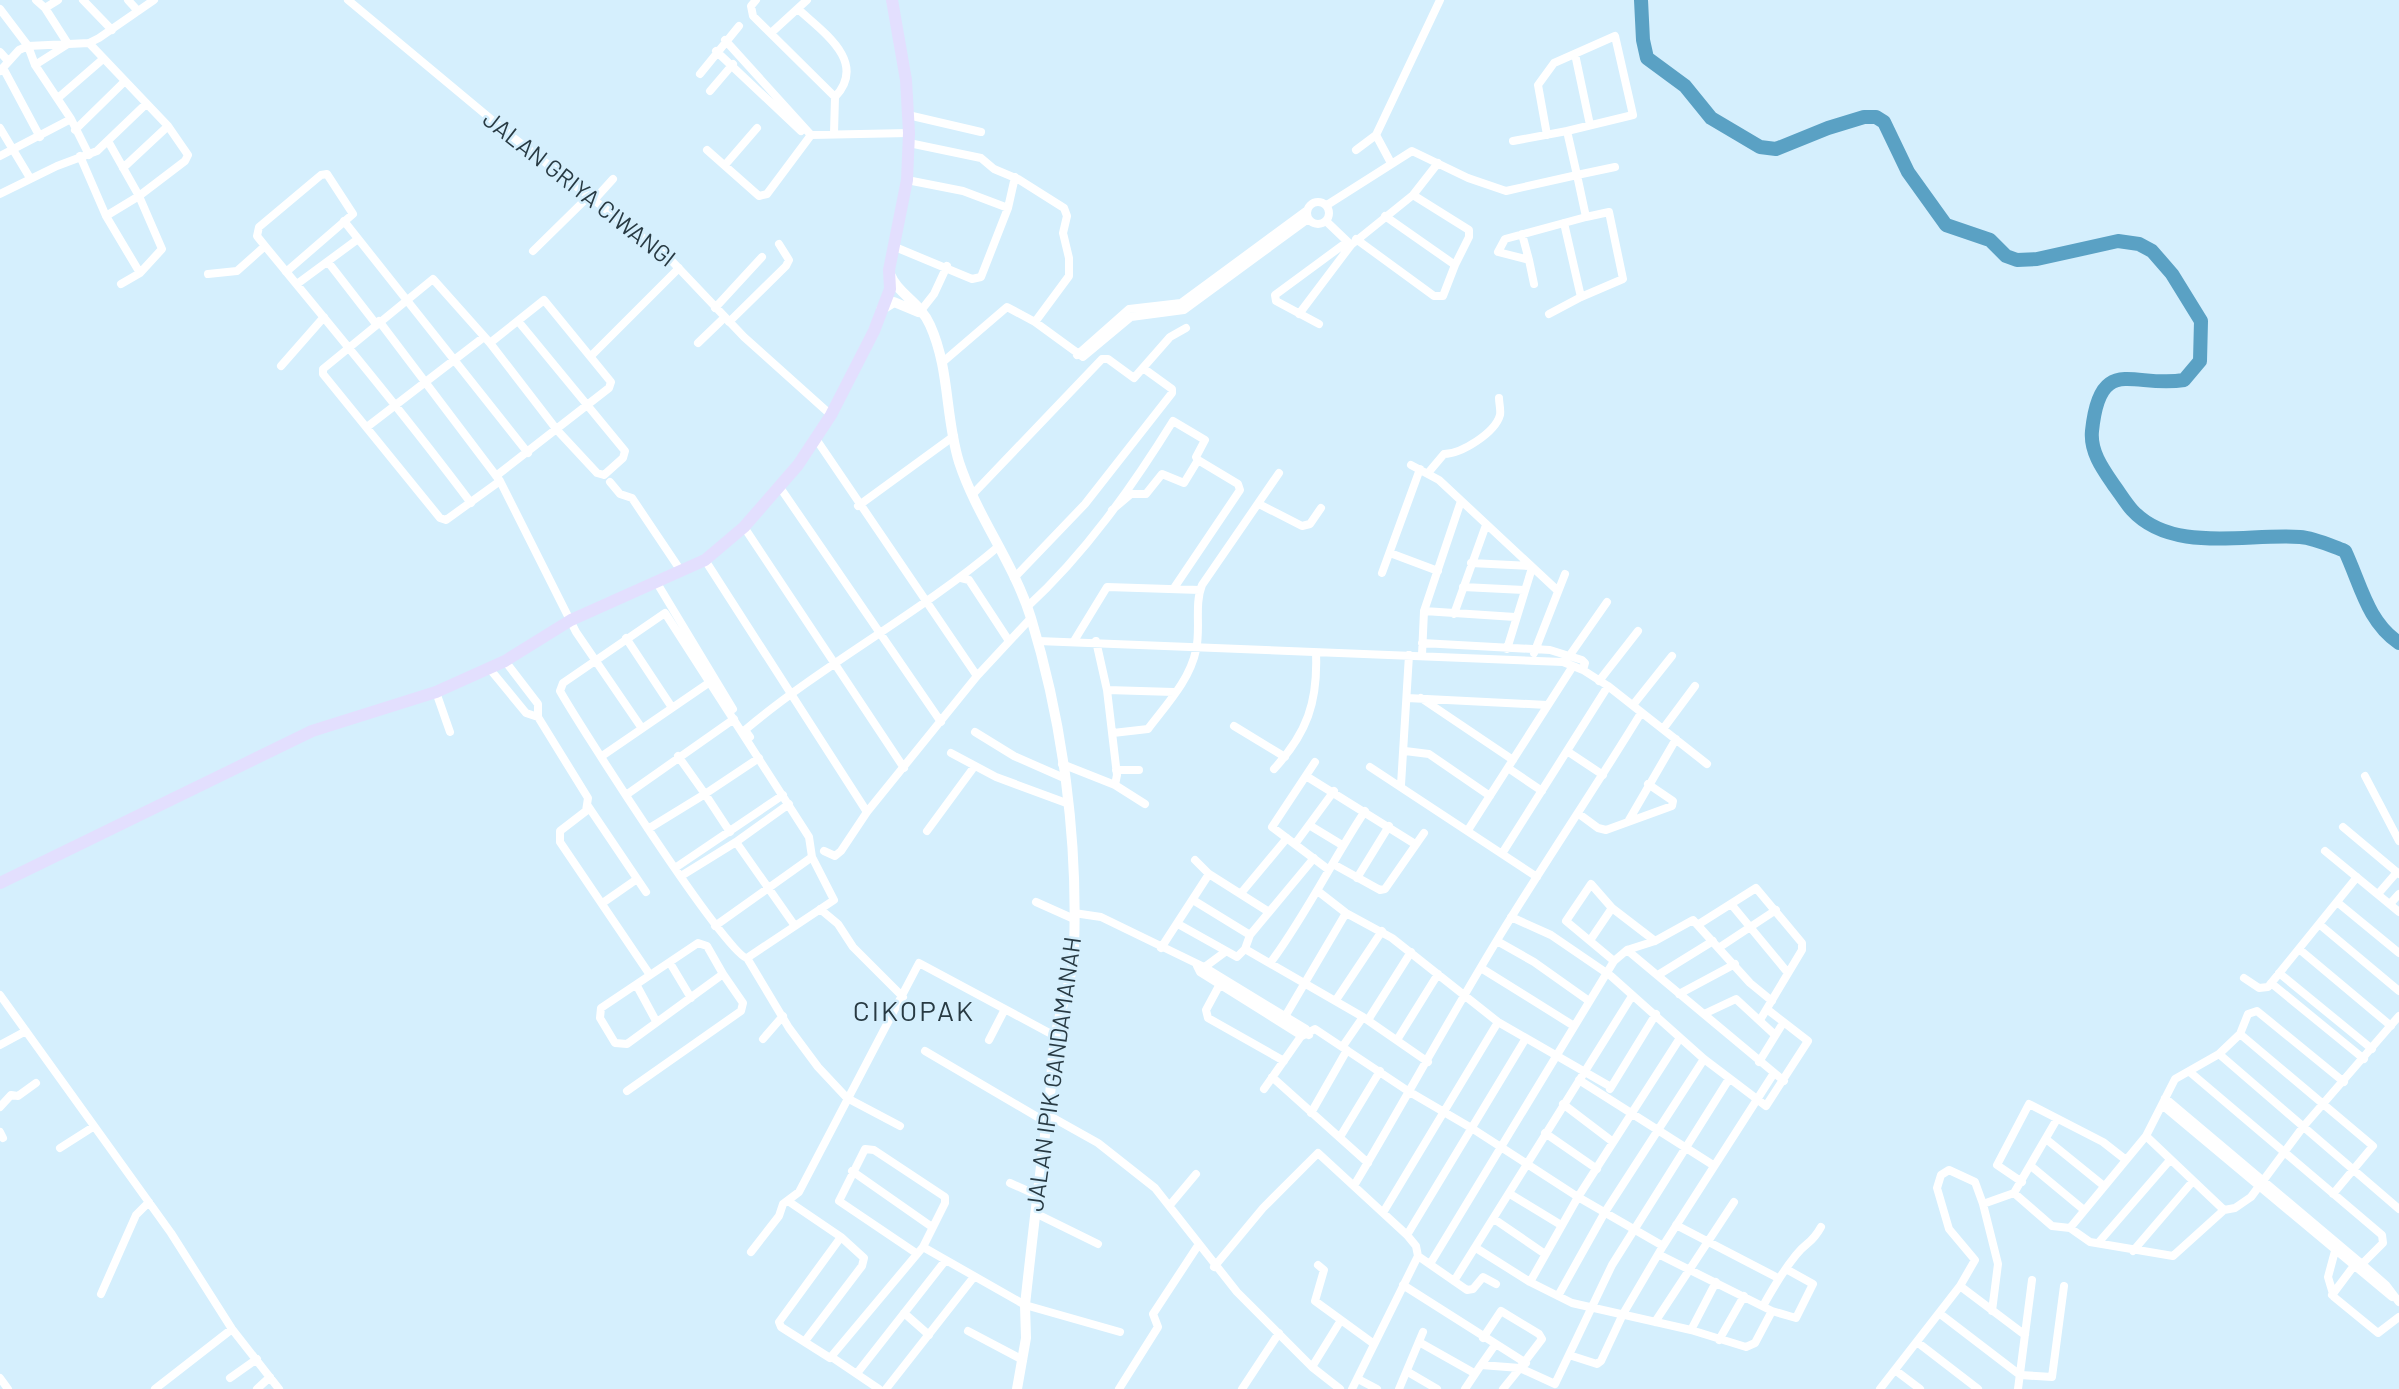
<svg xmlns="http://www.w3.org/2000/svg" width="2399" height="1389" font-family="Barlow,sans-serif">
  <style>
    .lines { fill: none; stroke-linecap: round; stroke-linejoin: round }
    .river { stroke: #5aa1c4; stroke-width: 14 }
    .street { stroke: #fff; stroke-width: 8 }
    .secondary { stroke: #fff; stroke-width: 10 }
    .primary { stroke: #e3dffe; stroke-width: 12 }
    .labels { text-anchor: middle; stroke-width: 5; stroke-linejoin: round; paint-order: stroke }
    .street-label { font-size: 24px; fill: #283a43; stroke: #d5effd }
    .quarter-label { font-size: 28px; letter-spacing: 2px; fill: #283a43; stroke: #d5effd }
  </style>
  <rect width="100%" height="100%" fill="#d5effd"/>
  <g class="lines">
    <path class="river" d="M 1641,0 L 1643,40 L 1647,58 L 1685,86 L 1711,118 L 1760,147 L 1776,149 L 1828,128 L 1864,117 L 1876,117 L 1884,122 L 1908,172 L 1946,225 L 1990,240 L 2006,256 L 2017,260 L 2037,259 L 2118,241 L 2139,244 L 2152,251 L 2172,274 L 2201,321 L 2200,361 L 2184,380 C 2134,389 2100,352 2092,431 C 2090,451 2102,468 2113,484 C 2119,492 2125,502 2132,510 C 2172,554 2247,533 2300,537 C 2315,538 2331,546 2345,551 C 2361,585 2367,621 2399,643"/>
    <path class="street" d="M 83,0 L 112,30
      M 128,0 L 138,11
      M 348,0 L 515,139 L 669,258 L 744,337 L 831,415
      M 756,0 L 751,6 L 753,16 L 835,97 L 834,133
      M 45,8 L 58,0
      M 0,9 L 28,46 L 35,65 L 71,119 L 89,155
      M 798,9 C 823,32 868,62 835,97
      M 771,33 L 807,0
      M 725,40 L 811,135
      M 89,43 L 168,126 L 188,155 L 185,161 L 139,196 L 106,216
      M 716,51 L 801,131
      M 0,52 L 8,61
      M 1575,54 L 1590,125
      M 35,65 L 68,44 L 45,8 L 36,0
      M 3,68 L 40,137
      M 0,71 L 19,50 L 28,46 L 89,43 L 99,38 L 154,0
      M 700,74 L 739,26
      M 710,91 L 733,64
      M 58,98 L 103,59
      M 908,115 L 981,132
      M 0,128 L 30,178
      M 75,130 L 125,81
      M 1547,135 L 1538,85 L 1554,63 L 1615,36 L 1633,115 L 1567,131 L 1577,175 L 1615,167
      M 108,141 L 139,196 L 162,249 L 140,273 L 121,284
      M 1513,141 L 1567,131
      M 909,143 L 981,158 L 994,169 L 1018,179 L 1064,208 L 1067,216 L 1063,233 L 1069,258 L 1069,276 L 1035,322
      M 707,150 L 759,196 L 767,194 L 811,135 L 909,133
      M 1356,150 L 1376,135
      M 0,156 L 71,119
      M 80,156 L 106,216 L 140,273
      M 1391,163 L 1376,135 L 1440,0
      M 725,165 L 757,128
      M 123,168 L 168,126
      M 907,180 L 963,191 L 1008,208
      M 0,194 L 57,166 L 97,151 L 146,104
      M 1413,195 L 1438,163
      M 594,200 L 613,179
      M1307 213a11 11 0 1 1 22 0a11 11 0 1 1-22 0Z
      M 1327,205 L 1412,151 L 1468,178 L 1506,191 L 1577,175 L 1586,217 L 1505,239 L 1498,252 L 1529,260 L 1522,234
      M 344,221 L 528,453
      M 1326,221 L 1351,245 L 1413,195 L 1469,230 L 1469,237 L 1455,265
      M 1564,223 L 1581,297 L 1623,279 L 1609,212 L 1586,217
      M 1356,239 L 1434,296 L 1443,296 L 1455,265 L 1385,216
      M 895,247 L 972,279 L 981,277 L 1008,208 L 1015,177
      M 533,251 L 589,196
      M 1529,260 L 1534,284
      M 328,262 L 376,324
      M 286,272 L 353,214 L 327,174 L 321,175 L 259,227 L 257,236 L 265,246 C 335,331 405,415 471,503
      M 208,274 L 237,271 L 265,246
      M 297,284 L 358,239
      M 715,308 L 762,257
      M 919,313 L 934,294 L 947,266
      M 1299,314 L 1351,245
      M 1549,314 L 1581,297
      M 379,321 L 500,481 L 576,632 L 641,727
      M 729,322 L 786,266 L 789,260 L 779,244
      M 1319,324 L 1276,301 L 1275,295 L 1347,242
      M 490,343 L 544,300 L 611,382 L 609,388 L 496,476
      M 698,343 L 725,317
      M 1077,355 L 1129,309 L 1181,303 L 1306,211
      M 591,356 L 679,268
      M 944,361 L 1007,307 L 1035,322 L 1083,357 L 1131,317 L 1184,310 L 1308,219
      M 281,366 L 324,317
      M 367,427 L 484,337
      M 816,439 L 977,676
      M 1411,465 L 1439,480 L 1558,591
      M 1428,473 L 1444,454 C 1461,454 1495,433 1500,415 C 1501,410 1499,403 1499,398
      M 500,481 L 446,520 L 440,518 L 323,374 L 323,369 L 433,279 L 490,343 L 557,430 L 597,473 L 604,475 L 623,458 L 625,451 L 518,321
      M 610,482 L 620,494 L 632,498 L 681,571
      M 779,486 L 941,722
      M 972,495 L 1102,359 L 1108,359 L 1134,378 L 1170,337 L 1186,328
      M 1259,504 L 1302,526 L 1310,524 L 1321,508
      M 858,506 L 954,436
      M 744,527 L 904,768
      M 1390,553 L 1438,571
      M 705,560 L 867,812
      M 1471,563 L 1529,566
      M 1382,573 L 1420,469
      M 961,578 L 969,580 L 1009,641
      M 1014,578 L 1085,504 L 1172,393 L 1172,389 L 1143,368
      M 657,583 L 733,709
      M 1463,587 L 1524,590
      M 1174,588 L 1240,490 L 1238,484 L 1198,460
      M 1027,607 C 1085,554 1132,487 1173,421 L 1205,440 L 1196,457 L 1198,460 L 1184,483 L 1162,474 L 1146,494 L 1131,494 L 1112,510
      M 1424,611 L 1515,617
      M 665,613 L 809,837 L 812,857 L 834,900 L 747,958 C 728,958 578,723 560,691 L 563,683 Z
      M 1454,614 L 1486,525
      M 626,638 L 671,706
      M 1038,641 L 1563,662 L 1583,670 L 1608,686 L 1707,764
      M 1074,641 L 1107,587 L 1200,590
      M 1422,643 L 1550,650 L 1582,660 L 1585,663 L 1583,670
      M 1507,649 L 1532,568
      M 1534,653 L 1565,574
      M 1422,655 L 1424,611 L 1461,501
      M 1570,655 L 1607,602
      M 505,661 L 538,704 L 538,717 L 588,798 L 586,811 L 560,831 L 560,842 L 650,975
      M 489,668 L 526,713 L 538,717
      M 1599,681 L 1638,631
      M 1107,690 L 1174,692
      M 436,692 L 450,732
      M 1407,698 L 1547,705
      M 1421,698 L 1513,760
      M 1633,705 L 1672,656
      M 1234,726 L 1285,757
      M 1663,729 L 1695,686
      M 975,732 L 1014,756 L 1064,778
      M 1113,733 L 1148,729 C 1166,705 1190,680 1196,650 C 1201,629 1194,605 1202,585 L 1279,473
      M 750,737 L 745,730 C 825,663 919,614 999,546
      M 1405,751 L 1429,754 L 1490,796
      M 1567,751 L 1603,775
      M 951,753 L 996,777 L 1069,804
      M 602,756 L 710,682
      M 1315,762 L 1272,827 L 1329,870
      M 1062,764 L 1115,785 L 1117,775 L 1107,690 L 1096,641
      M 1370,767 L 1537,877
      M 1508,768 L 1542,791
      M 1274,769 C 1307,733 1318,702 1316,653
      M 1116,770 L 1139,770
      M 1306,776 L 1415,844
      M 2365,776 L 2399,841
      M 1115,785 L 1145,804
      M 1401,785 L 1409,655
      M 626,795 L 734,719
      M 588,806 L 646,892
      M 1579,814 L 1598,828 L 1606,830 L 1672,806 L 1673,801 L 1648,784
      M 1629,820 L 1676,739
      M 1309,825 L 1342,845
      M 2343,827 L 2399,874
      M 648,829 L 705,794 L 678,756
      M 1468,830 L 1573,666
      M 927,831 L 974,767
      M 730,832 L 705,794 L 759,758
      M 736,842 L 795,926
      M 1295,844 L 1334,791
      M 824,851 L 835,856 L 841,851 L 867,812 L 977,676 L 1031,618
      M 2325,851 L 2399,912
      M 1503,852 L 1608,686
      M 1195,860 L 1209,874 L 1269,912
      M 1333,864 L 1380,890 L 1385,889 L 1424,833
      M 675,868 L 783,795
      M 681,876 L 736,842 L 789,804
      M 1357,878 L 1389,826
      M 1242,892 L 1287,838
      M 1319,892 L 1346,913 L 1392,938 L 1498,1022 L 1611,1087
      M 2378,894 L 2397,872
      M 1193,900 L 1250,935
      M 604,902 L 637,879
      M 1036,902 L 1074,919
      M 2337,902 L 2399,953
      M 1731,904 L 1788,973
      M 2390,904 L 2399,894
      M 820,909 L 838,924 L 853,947 L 903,997
      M 1074,913 L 1101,917 L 1204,967 L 1306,1029 L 1309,1035
      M 1511,917 L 1551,935 L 1611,976 L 1704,1059 L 1766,1106 L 1808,1041 L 1768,1010
      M 1178,924 L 1237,957 L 1245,949 L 1250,935 L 1314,858
      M 1699,924 L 1756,888 L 1802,943 L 1802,950 L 1760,1020
      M 2319,924 L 2399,991
      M 715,926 L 812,857
      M 1591,939 L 1612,908
      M 1497,941 L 1534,962 L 1589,1001
      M 698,943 L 707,946 L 723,974 L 627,1044 L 615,1043 L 600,1018 L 601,1008 Z
      M 1720,947 L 1776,910
      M 1161,948 L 1209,874
      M 1245,949 L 1363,1017 L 1428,1062
      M 2299,949 L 2391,1026
      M 1627,950 L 1784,1081
      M 747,958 L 789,1028 L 818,1067 L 847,1098 L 900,1126
      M 1614,961 L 1566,921 L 1591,884 L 1612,908 L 1655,941
      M 1271,962 C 1307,913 1332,861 1365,811
      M 670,963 L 691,998
      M 1197,966 L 1200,972 L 1302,1036 L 1315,1029 L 1408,1091 L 1473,1129 L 1578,1197 L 1663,1246
      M 1481,968 L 1574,1026
      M 1202,969 L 1225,952
      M 2279,973 L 2372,1049
      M 1658,975 L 1713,941
      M 2244,978 L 2259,988 L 2268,987 L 2357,877
      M 2271,983 L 2364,1059
      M 1220,984 L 1206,1010 L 1208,1018 L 1284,1061
      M 637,986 L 656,1021
      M 1679,994 L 1735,964
      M 0,995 L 171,1233 L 232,1329 L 279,1389
      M 1336,1000 L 1382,931
      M 1704,1014 L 1736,999 L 1775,1035
      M 1283,1020 L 1346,913
      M 1368,1020 L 1411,952
      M 2240,1034 L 2373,1146 L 2333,1194
      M 763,1039 L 783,1016
      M 989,1040 L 1005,1009
      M 1397,1040 L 1438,974
      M 0,1045 L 26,1031
      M 1343,1046 L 1363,1017
      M 925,1051 L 1046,1122
      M 2219,1054 L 2240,1034 L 2248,1014 L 2257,1011 L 2344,1082
      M 1759,1062 L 1783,1023
      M 2191,1073 L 2382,1235 L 2383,1243 L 2362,1264
      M 1272,1077 L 1368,1163
      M 1579,1080 L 1713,1165
      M 1264,1089 L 1304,1032
      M 1610,1089 L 1656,1014
      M 627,1091 L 741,1011 L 743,1003 L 723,974
      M 2165,1098 L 2362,1264 L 2386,1285 L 2399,1302
      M 1563,1104 L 1613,1142
      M 2162,1105 L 2392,1297
      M 0,1107 L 11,1095 L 18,1096 L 36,1083
      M 1311,1113 L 1347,1050
      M 1048,1115 L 1098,1143 L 1155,1188 L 1237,1292 L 1312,1367 L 1340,1389
      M 0,1132 L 3,1138
      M 1545,1133 L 1597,1169
      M 2146,1136 L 2224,1210
      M 1340,1137 L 1380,1071
      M 2046,1139 L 2104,1186
      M 60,1148 L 93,1127
      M 2031,1166 L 2084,1210
      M 852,1171 L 932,1227
      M 2022,1182 L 1997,1165 L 2029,1104 L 2103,1142 L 2126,1160
      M 1010,1183 L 1037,1195
      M 1355,1184 C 1404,1102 1449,1019 1499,937 C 1545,862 1595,788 1641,713
      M 2014,1193 L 2052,1226 L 2070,1228 L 2090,1242 L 2173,1256 L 2224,1210 L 2235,1208 L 2251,1197 L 2303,1127 L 2399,1016
      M 1510,1194 L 1561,1225
      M 788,1201 L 841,1237 L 864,1258 L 862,1266 L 805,1341
      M 1170,1205 L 1196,1174
      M 1384,1211 L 1498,1022
      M 1035,1213 L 1098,1244
      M 1494,1219 L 1545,1254
      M 1676,1225 L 1778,1278
      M 2070,1228 L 2146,1136 L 2175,1079 L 2219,1054 L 2399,1209
      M 1407,1235 L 1526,1038
      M 841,1237 L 779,1322 L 781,1327 L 830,1358 L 923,1247 L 1025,1305 L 1120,1332
      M 2099,1242 L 2170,1160
      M 1476,1248 L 1530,1282 L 1572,1303 L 1691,1330 L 1746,1347 L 1755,1343 L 1772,1311
      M 2133,1251 L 2193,1181
      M 2335,1251 L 2328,1277 L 2334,1297 L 2378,1333 L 2399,1317
      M 751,1252 L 779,1216 L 783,1204 L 799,1192 L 919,963 L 1055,1036
      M 916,1253 L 839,1201 L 865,1149 L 874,1150 L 945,1197 L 945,1203 L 923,1247
      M 1660,1255 L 1772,1311 L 1796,1318 L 1813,1284 L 1786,1269
      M 1430,1264 L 1614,961 L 1627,950 L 1655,941 L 1693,920 L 1750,983 L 1772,1001
      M 1318,1265 L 1324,1270 L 1315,1301 L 1374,1344
      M 1214,1267 L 1263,1208 L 1318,1153 L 1407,1235 L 1416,1246 L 1418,1256 L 1467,1290 L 1473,1289 L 1483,1277 L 1496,1284
      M 1454,1281 L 1632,996
      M 1530,1282 L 1578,1197 L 1680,1038
      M 1403,1285 L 1526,1363
      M 1960,1286 L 1975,1260 L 1949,1229 L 1937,1188 L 1941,1175 L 1949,1170 L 1975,1182 L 1983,1204
      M 101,1294 L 136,1215 L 149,1202
      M 2332,1295 L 2353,1267
      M 1558,1296 L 1605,1212 L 1704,1059
      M 1763,1306 C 1773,1288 1783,1271 1796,1255 C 1807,1241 1811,1245 1821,1227
      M 1992,1311 L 1998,1264 L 1983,1204 L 2014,1193 L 2057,1119
      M 904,1313 L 929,1335
      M 1939,1313 L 2020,1375 L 2052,1377 L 2064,1286
      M 1655,1322 L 1734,1202
      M 1691,1330 L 1716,1282
      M 968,1331 L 1023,1360
      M 1719,1340 L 1744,1296
      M 1419,1342 L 1474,1373
      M 1917,1342 L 1978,1389
      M 1569,1355 L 1597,1364 L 1601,1361 L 1623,1314 L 1663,1246 L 1774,1073
      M 833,1358 L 879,1389
      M 1481,1365 L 1495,1345
      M 1312,1367 L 1341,1320
      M 1895,1370 L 1920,1389
      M 858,1372 L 945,1261
      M 1408,1372 L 1437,1389
      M 0,1378 L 8,1389
      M 230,1378 L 257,1359
      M 1358,1379 L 1377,1389
      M 155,1389 L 232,1329
      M 257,1389 L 270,1377
      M 886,1389 L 973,1278
      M 1119,1389 L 1158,1327 L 1153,1314 L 1199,1244
      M 1242,1389 L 1279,1333
      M 1352,1389 L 1418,1256
      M 1399,1389 L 1423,1332
      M 1465,1389 L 1481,1365 L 1520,1368 L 1542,1339 L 1539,1334 L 1501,1311 L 1483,1338
      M 1503,1389 L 1520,1368 L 1555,1384 L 1612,1265 L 1729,1079
      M 1880,1389 L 1960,1286 L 2025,1335
      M 2018,1389 L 2032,1280"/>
    <path class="secondary" d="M 891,276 C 897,293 920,302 930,325 C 950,369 945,417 959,462 C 977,517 1014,563 1031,618 C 1063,723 1078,839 1074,948 C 1073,980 1060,1007 1055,1038 C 1051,1062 1052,1088 1048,1113 C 1039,1177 1032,1241 1025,1305 L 1026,1338 L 1017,1389
      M 881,310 L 894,302 L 918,312"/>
    <path class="primary" d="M 0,883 L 312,731 L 436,692 L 505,661 L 571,620 L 705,560 L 744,527 L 798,465 L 831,415 L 874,331 L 890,289 L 889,270 L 907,180 L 909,133 L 906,80 L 892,0"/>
  </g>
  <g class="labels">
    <g class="street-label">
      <text transform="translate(579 189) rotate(38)" y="8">JALAN GRIYA CIWANGI</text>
      <text transform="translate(1054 1074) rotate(-82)" y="8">JALAN IPIK GANDAMANAH</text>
    </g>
    <g class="quarter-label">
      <text x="914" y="1021">CIKOPAK</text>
    </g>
  </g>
</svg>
